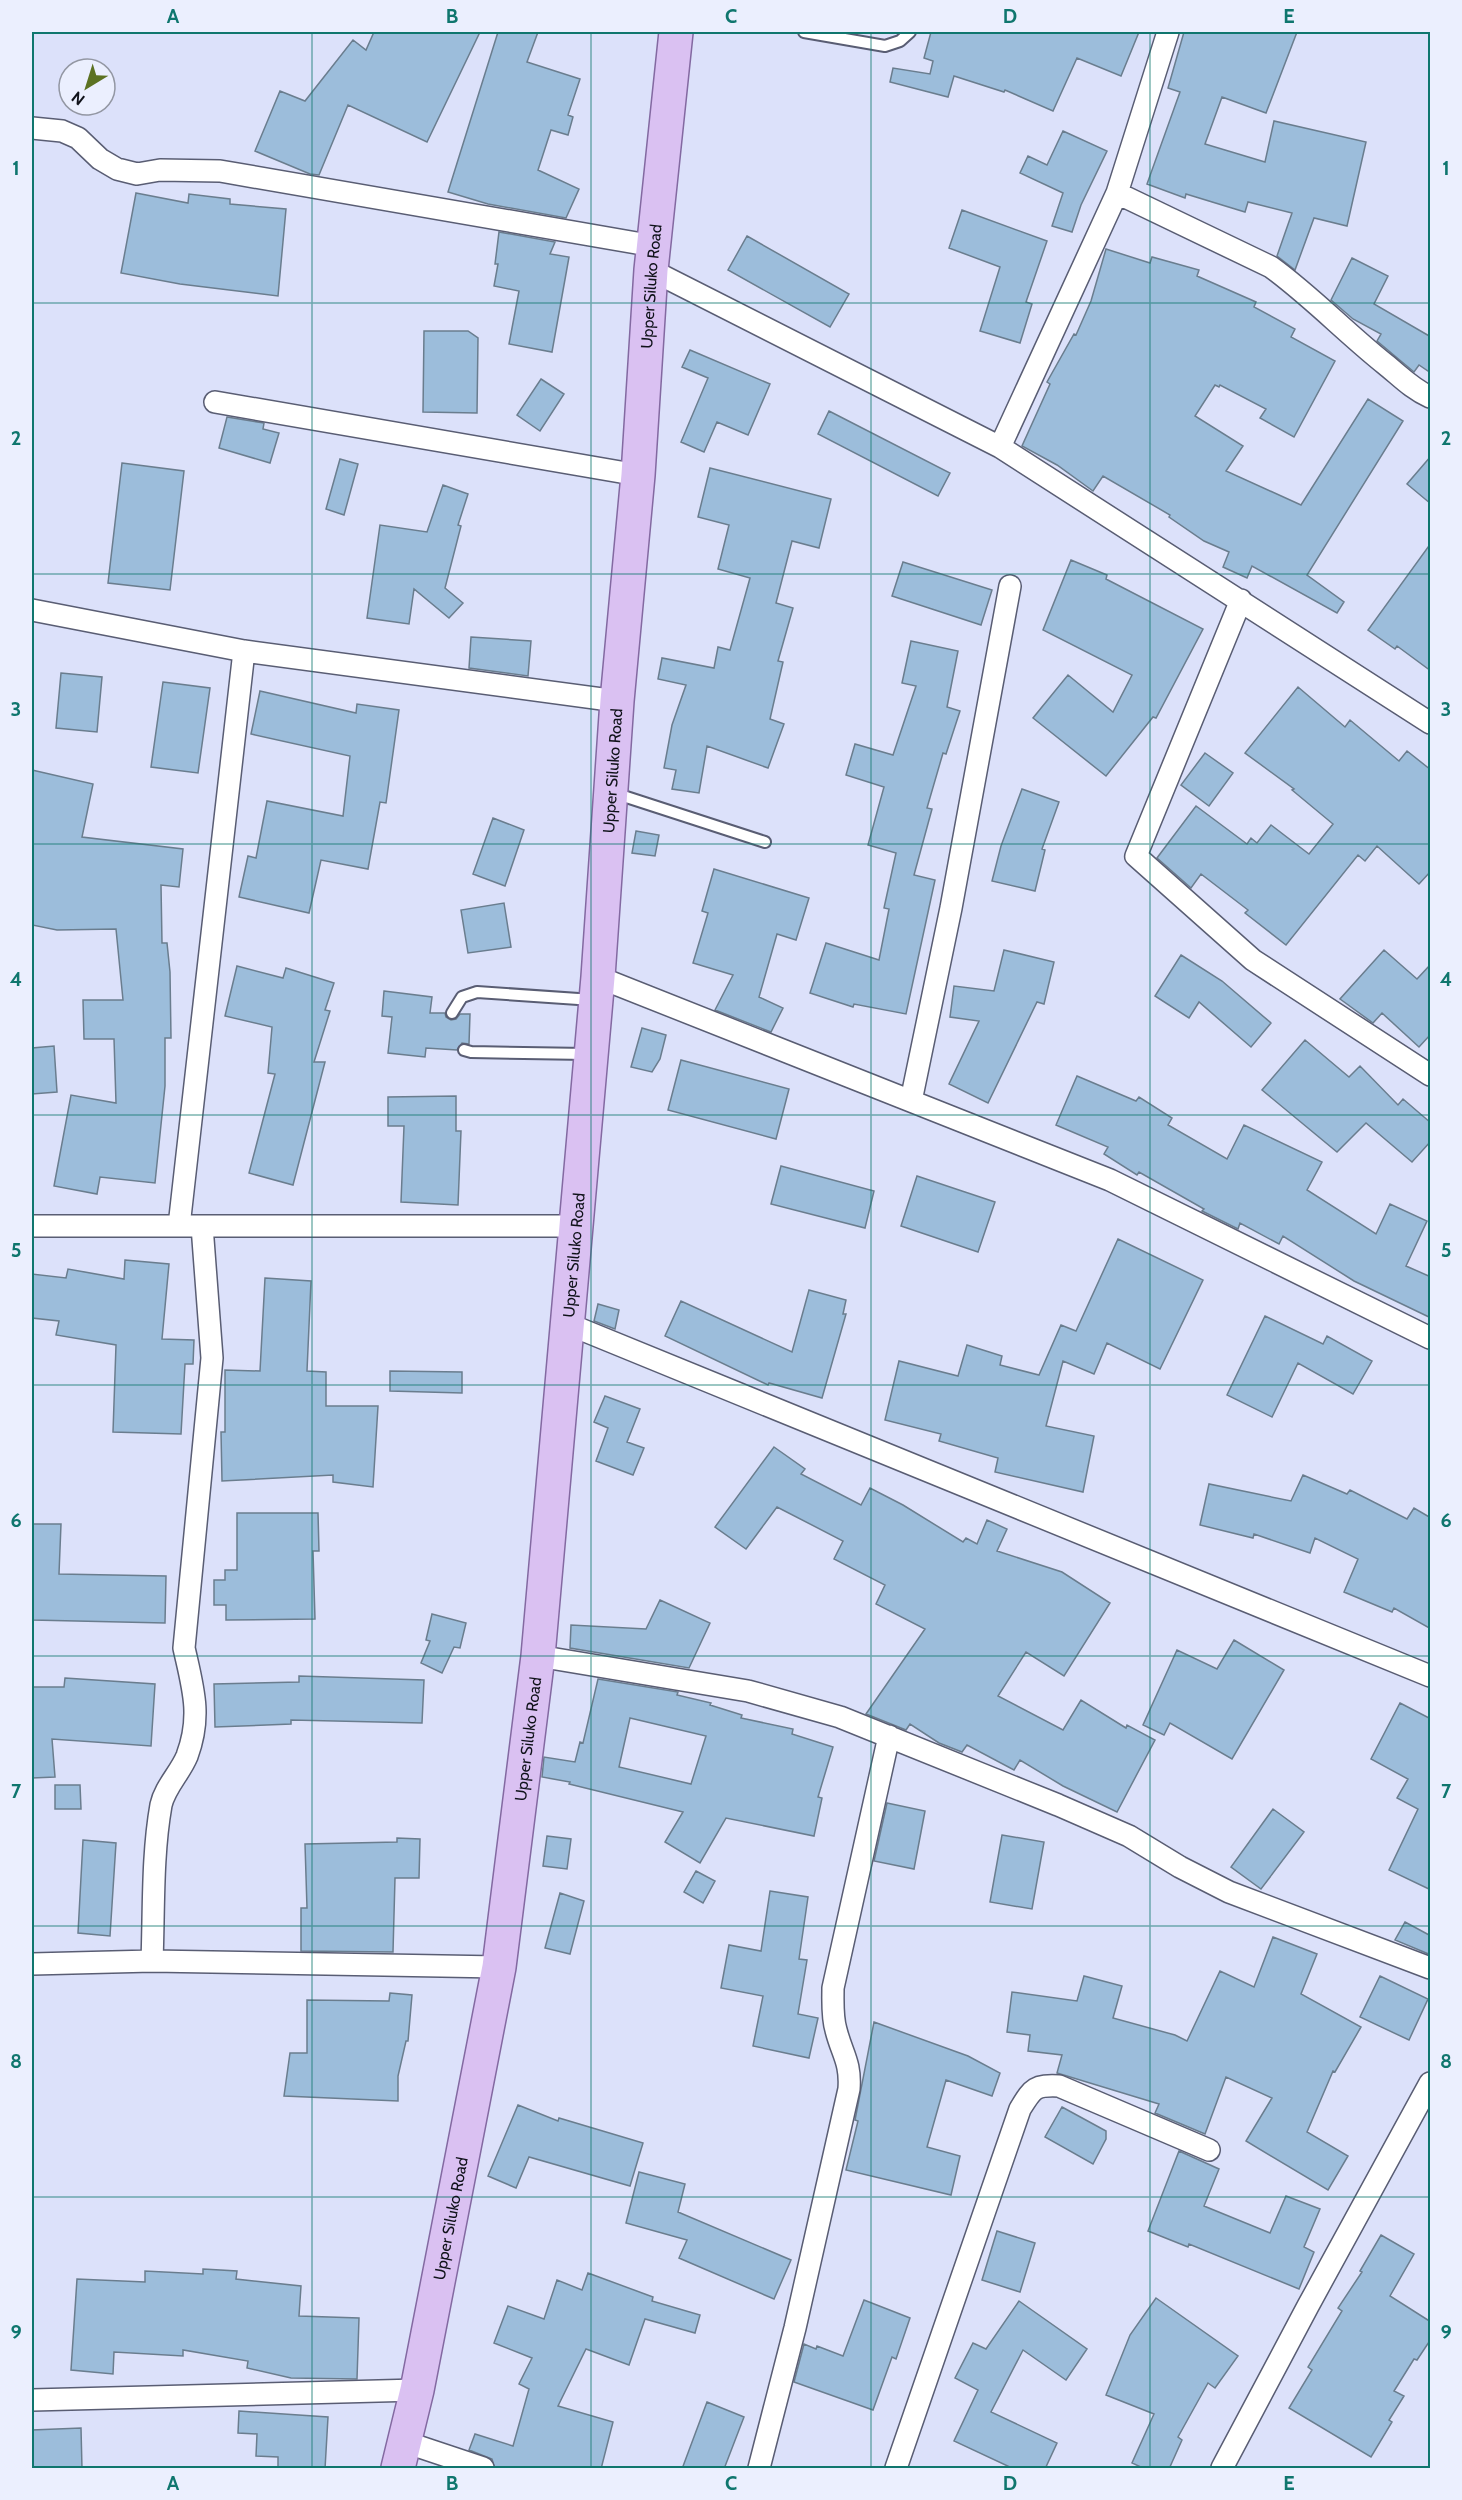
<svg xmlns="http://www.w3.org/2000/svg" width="1462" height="2500" font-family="Cabin,sans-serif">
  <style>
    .building { fill: #9cbddb; stroke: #6a7d8e; stroke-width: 1.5; fill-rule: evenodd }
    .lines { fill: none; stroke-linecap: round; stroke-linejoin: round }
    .service-casing { stroke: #595d73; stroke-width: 14 }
    .minor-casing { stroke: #595d73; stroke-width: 24 }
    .primary-casing { stroke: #8369a1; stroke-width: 36 }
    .service { stroke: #fff; stroke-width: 10 }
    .minor { stroke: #fff; stroke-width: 21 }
    .primary { stroke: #dac1f2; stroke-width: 33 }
    .grid { fill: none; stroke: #0f766e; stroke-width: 1.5; stroke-opacity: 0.55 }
    .labels { text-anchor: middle; stroke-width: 4.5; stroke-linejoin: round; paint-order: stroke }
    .street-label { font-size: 16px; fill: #10121a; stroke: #ebeffe }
    .neatline { fill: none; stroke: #0f766e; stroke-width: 2 }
    .grid-label { font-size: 20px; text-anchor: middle; font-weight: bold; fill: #0f766e }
  </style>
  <rect width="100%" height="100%" fill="#dce1fa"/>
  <path class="building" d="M 374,32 L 480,32 L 427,142 L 348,105 L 319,175 L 310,174 L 255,151 L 280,91 L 305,101 L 353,40 L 366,50 Z
    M 498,32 L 538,32 L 527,62 L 580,79 L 568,115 L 573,117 L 568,135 L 551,130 L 538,170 L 579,189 L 566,218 L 488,204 L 448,192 Z
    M 931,32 L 1139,32 L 1121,76 L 1077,58 L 1053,111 L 1005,90 L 1004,92 L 954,76 L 948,97 L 890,82 L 893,68 L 930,74 L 933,61 L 924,58 Z
    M 1184,32 L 1297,32 L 1266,113 L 1222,97 L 1205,144 L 1265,162 L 1274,121 L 1366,142 L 1347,226 L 1314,218 L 1295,270 L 1277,256 L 1292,213 L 1248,202 L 1245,212 L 1186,194 L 1185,198 L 1147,184 L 1180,92 L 1168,88 Z
    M 1063,131 L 1107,151 L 1081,205 L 1072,232 L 1052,226 L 1063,193 L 1020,173 L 1028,156 L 1047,165 Z
    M 136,193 L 188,203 L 189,194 L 230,199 L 230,204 L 286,209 L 278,296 L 180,284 L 121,273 Z
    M 962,210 L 1047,241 L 1026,302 L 1032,304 L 1020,343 L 980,331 L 1000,267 L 949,248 Z
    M 499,232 L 555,242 L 550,254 L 569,257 L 552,352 L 509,344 L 519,291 L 494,286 L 498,264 L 495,264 Z
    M 747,236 L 849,294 L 830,327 L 728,270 Z
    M 1106,249 L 1150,263 L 1152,257 L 1199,270 L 1197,276 L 1256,302 L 1254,307 L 1295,329 L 1291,337 L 1335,361 L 1294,437 L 1260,418 L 1266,409 L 1220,385 L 1219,387 L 1215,385 L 1195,416 L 1243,446 L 1226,471 L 1301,505 L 1368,399 L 1403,421 L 1307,575 L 1344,602 L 1337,613 L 1252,566 L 1247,578 L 1223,567 L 1229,552 L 1204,541 L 1169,517 L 1170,515 L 1103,476 L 1093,491 L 1057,465 L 1022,446 L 1050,384 L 1047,382 L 1074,334 L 1076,335 L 1091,301 Z
    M 1352,258 L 1388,276 L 1374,304 L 1431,337 L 1431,373 L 1419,365 L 1414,372 L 1377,341 L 1381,334 L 1353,319 L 1331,300 Z
    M 424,331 L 468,331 L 478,338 L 477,413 L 423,412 Z
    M 690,350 L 770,384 L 748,435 L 717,422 L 704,452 L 681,442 L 708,378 L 682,367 Z
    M 541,379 L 564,394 L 540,431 L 517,415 Z
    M 829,411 L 950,473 L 938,496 L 818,434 Z
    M 227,417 L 264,423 L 263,429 L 279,433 L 270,463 L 219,448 Z
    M 1431,456 L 1431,504 L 1407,484 Z
    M 340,459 L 358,464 L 344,515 L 326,509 Z
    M 122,463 L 184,471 L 170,590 L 108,583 Z
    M 710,468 L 831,499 L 819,548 L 792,541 L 776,603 L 793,608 L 778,661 L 783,662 L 770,719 L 784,724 L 768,768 L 707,746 L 699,793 L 672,789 L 676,770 L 664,768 L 672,725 L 686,685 L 658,679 L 662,658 L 714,668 L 718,647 L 730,650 L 750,578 L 718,569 L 729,525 L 698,517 Z
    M 443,485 L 468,494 L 458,525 L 461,526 L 445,588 L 463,603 L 449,618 L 414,589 L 409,624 L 367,618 L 380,525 L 427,532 Z
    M 1431,543 L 1431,671 L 1397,646 L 1395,649 L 1368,630 Z
    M 1071,560 L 1107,575 L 1106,579 L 1203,629 L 1156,718 L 1153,717 L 1106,776 L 1033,718 L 1068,675 L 1113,712 L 1132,675 L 1043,630 Z
    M 903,562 L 992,590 L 981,625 L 892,596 Z
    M 471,637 L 531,641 L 528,676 L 469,668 Z
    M 911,641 L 958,651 L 947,707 L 960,711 L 946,754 L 943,753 L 927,808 L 932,809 L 914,875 L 935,880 L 906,1014 L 854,1004 L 853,1007 L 810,993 L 826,943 L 879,960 L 889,909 L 884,908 L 896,853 L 868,845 L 884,787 L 846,775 L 855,744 L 893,755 L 916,686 L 902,683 Z
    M 61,673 L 102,677 L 97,732 L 56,728 Z
    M 163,682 L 210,688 L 198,773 L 151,767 Z
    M 1298,687 L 1345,727 L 1350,720 L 1399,761 L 1407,751 L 1431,770 L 1431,871 L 1419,884 L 1377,846 L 1365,861 L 1358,855 L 1286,945 L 1245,913 L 1248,910 L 1201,874 L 1191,888 L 1157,858 L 1196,806 L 1247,844 L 1251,838 L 1257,843 L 1271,825 L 1309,854 L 1333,824 L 1292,790 L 1294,789 L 1245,753 Z
    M 260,691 L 356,713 L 357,704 L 399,710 L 386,803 L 380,802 L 368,869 L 321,860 L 309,913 L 239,897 L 248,856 L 256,858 L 267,801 L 343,816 L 350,756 L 251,734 Z
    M 1205,753 L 1233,773 L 1209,806 L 1181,785 Z
    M 32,770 L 93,784 L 82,837 L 183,849 L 179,887 L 161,885 L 162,943 L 167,943 L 170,972 L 171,1038 L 165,1038 L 165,1086 L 155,1183 L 100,1177 L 97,1194 L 54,1186 L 71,1095 L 116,1103 L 114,1039 L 84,1039 L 83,1000 L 123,1000 L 116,929 L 57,930 L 32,925 Z
    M 1022,789 L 1059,802 L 1042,849 L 1045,850 L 1035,891 L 992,881 L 1001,846 Z
    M 493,818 L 524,830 L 505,886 L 473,874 Z
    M 636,831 L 659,835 L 655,856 L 632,853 Z
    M 714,869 L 809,898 L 796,940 L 777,934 L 759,997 L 783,1008 L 771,1032 L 715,1010 L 733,975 L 693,963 L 708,913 L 702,911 Z
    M 504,903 L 511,947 L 468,953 L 461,910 Z
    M 1004,950 L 1054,962 L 1044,1004 L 1037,1002 L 988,1103 L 949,1084 L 979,1021 L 950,1017 L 954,986 L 994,991 Z
    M 1384,950 L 1417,979 L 1431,964 L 1431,1034 L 1419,1047 L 1382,1013 L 1373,1023 L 1340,999 Z
    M 1181,955 L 1222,981 L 1271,1023 L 1251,1047 L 1199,1002 L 1189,1018 L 1155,996 Z
    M 237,966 L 283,978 L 286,968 L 334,983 L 325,1010 L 330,1011 L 314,1062 L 325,1062 L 293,1185 L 249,1173 L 275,1074 L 268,1073 L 272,1027 L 225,1016 Z
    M 384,991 L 432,997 L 430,1013 L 445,1013 L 446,1017 L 451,1020 L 456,1019 L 460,1014 L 470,1014 L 469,1044 L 462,1043 L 457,1050 L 426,1048 L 425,1057 L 388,1053 L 392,1017 L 382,1016 Z
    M 642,1028 L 666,1035 L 660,1059 L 652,1072 L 631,1067 Z
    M 1305,1040 L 1349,1077 L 1360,1066 L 1398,1105 L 1403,1099 L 1431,1123 L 1431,1141 L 1412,1162 L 1366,1123 L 1337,1152 L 1262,1090 Z
    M 54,1046 L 57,1092 L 32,1094 L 32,1048 Z
    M 681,1060 L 789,1089 L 776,1139 L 668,1110 Z
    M 1077,1076 L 1136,1101 L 1139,1097 L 1172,1118 L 1168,1125 L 1227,1159 L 1244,1125 L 1322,1162 L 1307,1190 L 1376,1234 L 1390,1204 L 1427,1221 L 1406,1266 L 1431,1277 L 1431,1318 L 1354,1281 L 1283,1236 L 1279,1244 L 1240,1223 L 1238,1229 L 1202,1211 L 1204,1209 L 1139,1172 L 1137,1175 L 1104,1154 L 1108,1147 L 1056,1125 Z
    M 456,1096 L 456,1131 L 461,1131 L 458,1205 L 401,1202 L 404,1126 L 388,1126 L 388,1097 Z
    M 781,1166 L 874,1191 L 865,1228 L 771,1204 Z
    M 917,1176 L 995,1202 L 978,1252 L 901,1226 Z
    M 1118,1239 L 1203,1280 L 1160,1369 L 1107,1343 L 1094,1374 L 1063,1361 L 1046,1426 L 1094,1436 L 1083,1492 L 995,1472 L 998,1458 L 939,1441 L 941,1434 L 885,1420 L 899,1361 L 958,1376 L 967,1345 L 1002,1356 L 1000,1365 L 1039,1375 L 1061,1325 L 1076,1331 Z
    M 125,1260 L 169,1264 L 162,1339 L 194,1340 L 193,1364 L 185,1364 L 181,1434 L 113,1432 L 116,1345 L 56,1335 L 59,1321 L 32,1318 L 32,1274 L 66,1278 L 68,1269 L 124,1279 Z
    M 265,1278 L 311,1281 L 307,1371 L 326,1372 L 326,1406 L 378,1406 L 373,1487 L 333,1482 L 333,1475 L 222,1481 L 221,1432 L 225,1432 L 225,1370 L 260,1371 Z
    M 809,1290 L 846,1300 L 843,1314 L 846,1314 L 822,1398 L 769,1383 L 768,1385 L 665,1336 L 681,1301 L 792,1352 Z
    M 598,1304 L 619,1310 L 615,1329 L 594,1321 Z
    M 1265,1316 L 1323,1344 L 1327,1336 L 1372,1361 L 1353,1394 L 1298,1363 L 1272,1417 L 1227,1395 Z
    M 390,1371 L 462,1372 L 462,1393 L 390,1391 Z
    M 605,1396 L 640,1409 L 627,1442 L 644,1448 L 633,1475 L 596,1461 L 608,1428 L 594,1422 Z
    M 774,1447 L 805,1469 L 801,1474 L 861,1505 L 870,1488 L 903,1505 L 963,1542 L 966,1538 L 977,1544 L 987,1520 L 1007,1529 L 997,1551 L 1062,1572 L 1110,1603 L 1064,1676 L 1026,1652 L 998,1696 L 1063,1730 L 1081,1700 L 1126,1728 L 1127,1725 L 1155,1740 L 1117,1812 L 1063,1786 L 1020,1760 L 1014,1770 L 967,1745 L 962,1752 L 939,1743 L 910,1724 L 906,1730 L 866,1714 L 925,1629 L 876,1604 L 885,1585 L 834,1559 L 843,1541 L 777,1507 L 746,1549 L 715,1527 Z
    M 1303,1475 L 1347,1494 L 1350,1490 L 1407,1519 L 1414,1508 L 1431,1518 L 1431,1629 L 1394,1608 L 1392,1612 L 1344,1592 L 1358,1559 L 1315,1538 L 1310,1553 L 1254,1534 L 1253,1538 L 1200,1525 L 1209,1484 L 1291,1501 Z
    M 237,1513 L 318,1513 L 319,1551 L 313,1551 L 315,1619 L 226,1620 L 226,1605 L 214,1605 L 214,1580 L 225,1580 L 225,1570 L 237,1570 Z
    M 32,1524 L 61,1524 L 59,1574 L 166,1576 L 165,1623 L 32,1620 Z
    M 660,1600 L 710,1623 L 689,1668 L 570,1648 L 571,1625 L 646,1629 Z
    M 432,1614 L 466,1623 L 460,1648 L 454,1647 L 442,1673 L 421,1663 L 430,1641 L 426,1640 Z
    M 1234,1640 L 1284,1670 L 1232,1759 L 1170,1723 L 1164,1735 L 1143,1725 L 1177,1650 L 1217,1669 Z
    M 299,1676 L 424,1680 L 422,1723 L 291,1720 L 291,1724 L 215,1727 L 214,1684 L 299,1682 Z
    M 65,1678 L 155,1684 L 151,1746 L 52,1739 L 55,1777 L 32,1778 L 32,1687 L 64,1687 Z
    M 598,1679 L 678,1692 L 677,1695 L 711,1703 L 710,1705 L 742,1715 L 741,1718 L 793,1729 L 792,1734 L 833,1747 L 818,1797 L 822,1798 L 814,1836 L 726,1818 L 700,1863 L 665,1842 L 683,1812 L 569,1784 L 570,1782 L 542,1777 L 544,1757 L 575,1762 L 580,1742 L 583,1743 ZM 630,1718 L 706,1736 L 691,1784 L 619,1767 Z
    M 1400,1703 L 1431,1719 L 1431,1890 L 1389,1870 L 1418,1809 L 1397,1798 L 1408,1779 L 1371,1759 Z
    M 55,1785 L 80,1785 L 81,1809 L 55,1809 Z
    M 887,1803 L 925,1811 L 914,1869 L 874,1861 Z
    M 1273,1809 L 1304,1832 L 1261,1889 L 1231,1867 Z
    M 1002,1835 L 1044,1842 L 1032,1909 L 990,1902 Z
    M 547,1836 L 571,1839 L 567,1869 L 543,1866 Z
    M 397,1838 L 420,1839 L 419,1878 L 395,1878 L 393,1952 L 301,1951 L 301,1908 L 307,1908 L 305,1844 L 397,1842 Z
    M 83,1840 L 116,1843 L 110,1936 L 78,1933 Z
    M 696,1871 L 715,1881 L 703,1903 L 684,1892 Z
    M 770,1891 L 808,1897 L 799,1959 L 807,1960 L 798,2014 L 818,2018 L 809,2058 L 753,2046 L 763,1996 L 721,1988 L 729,1945 L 761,1951 Z
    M 560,1893 L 584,1901 L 570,1954 L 545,1948 Z
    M 1405,1922 L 1431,1936 L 1431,1955 L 1395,1940 Z
    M 1273,1937 L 1317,1954 L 1301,1994 L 1361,2027 L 1335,2072 L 1333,2071 L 1307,2132 L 1348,2156 L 1328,2190 L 1246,2141 L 1272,2098 L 1226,2077 L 1205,2134 L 1155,2113 L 1159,2104 L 1057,2073 L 1062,2055 L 1028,2051 L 1030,2035 L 1007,2032 L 1012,1992 L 1077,2001 L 1084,1976 L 1122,1986 L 1113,2018 L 1175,2035 L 1187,2041 L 1220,1971 L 1254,1987 Z
    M 1380,1976 L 1428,1999 L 1409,2040 L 1360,2017 Z
    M 390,1993 L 412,1995 L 408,2041 L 406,2041 L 398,2076 L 398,2101 L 284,2096 L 290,2053 L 307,2053 L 307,2000 L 389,2001 Z
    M 874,2022 L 968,2056 L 1000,2073 L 992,2096 L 946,2080 L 927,2147 L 960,2156 L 951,2195 L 846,2170 L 858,2121 L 855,2120 Z
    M 518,2105 L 558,2121 L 559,2118 L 643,2143 L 630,2186 L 529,2157 L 516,2188 L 488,2176 Z
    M 1062,2107 L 1106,2131 L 1106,2139 L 1093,2164 L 1045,2137 Z
    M 1179,2151 L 1219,2169 L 1204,2206 L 1270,2233 L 1286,2196 L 1320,2209 L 1304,2247 L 1314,2252 L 1299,2289 L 1189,2244 L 1188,2247 L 1148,2231 Z
    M 639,2172 L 685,2184 L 678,2212 L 791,2260 L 774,2299 L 679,2258 L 687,2240 L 626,2223 Z
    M 997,2231 L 1035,2243 L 1020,2292 L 982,2280 Z
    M 1381,2235 L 1414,2254 L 1390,2296 L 1431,2322 L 1431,2339 L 1417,2360 L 1414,2359 L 1394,2391 L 1404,2396 L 1389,2420 L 1392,2422 L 1371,2457 L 1289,2408 L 1312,2370 L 1308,2367 L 1342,2311 L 1338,2308 L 1362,2272 L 1360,2271 Z
    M 203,2269 L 237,2271 L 236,2279 L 301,2286 L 299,2316 L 359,2318 L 357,2379 L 291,2378 L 247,2368 L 248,2361 L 183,2350 L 183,2356 L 114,2352 L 113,2374 L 71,2370 L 77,2279 L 145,2282 L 145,2271 L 203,2274 Z
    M 588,2273 L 653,2297 L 652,2301 L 700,2315 L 695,2333 L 645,2319 L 629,2365 L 586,2349 L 558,2406 L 613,2422 L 601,2469 L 495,2469 L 492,2459 L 469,2450 L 475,2434 L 513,2446 L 529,2389 L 519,2384 L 532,2358 L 494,2343 L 508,2306 L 544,2319 L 557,2280 L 582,2290 Z
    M 1156,2298 L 1238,2356 L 1215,2388 L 1208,2383 L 1178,2437 L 1182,2440 L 1169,2469 L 1145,2469 L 1132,2463 L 1154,2414 L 1106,2395 L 1130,2335 Z
    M 864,2300 L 910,2318 L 896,2359 L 892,2357 L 873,2410 L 794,2382 L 804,2344 L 816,2349 L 817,2346 L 843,2356 Z
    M 1019,2301 L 1087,2349 L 1066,2380 L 1023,2350 L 991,2412 L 1057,2443 L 1045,2469 L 1014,2469 L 954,2441 L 978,2390 L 955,2378 L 973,2343 L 986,2349 Z
    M 707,2402 L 744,2417 L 724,2469 L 682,2469 Z
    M 239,2411 L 328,2417 L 325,2469 L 278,2469 L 278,2457 L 256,2456 L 257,2434 L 238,2433 Z
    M 81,2428 L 82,2469 L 32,2469 L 32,2430 Z"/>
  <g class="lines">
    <g class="service-casing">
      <path id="service" d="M 804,32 L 885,46 L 900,41 L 910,32
        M 614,793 L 765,842
        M 452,1013 L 462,997 L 477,992 L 593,1000
        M 464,1050 L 471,1052 L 587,1054"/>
    </g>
    <g class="minor-casing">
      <path id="minor" d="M 32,128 L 62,131 L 78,138 L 100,159 L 117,169 L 137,174 L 160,170 L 220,171 L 654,246
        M 1117,193 L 1271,267 C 1311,296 1346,333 1385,364 C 1400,376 1412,389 1430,397
        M 651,270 L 1000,447 L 1430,723
        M 215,402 L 638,475
        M 1000,447 L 1117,193 L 1168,32
        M 1241,600 L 1136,856 L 1253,960 L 1430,1075
        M 32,610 L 244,651 L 617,701
        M 598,977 L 1110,1180 L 1430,1338
        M 911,1101 L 951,908 L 1010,586
        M 32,1226 L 577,1226
        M 179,1226 L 244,651
        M 568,1324 L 1430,1676
        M 538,1656 L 748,1691 L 840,1717 L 1058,1805 L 1129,1836 L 1180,1867 L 1229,1892 L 1430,1968
        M 152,1961 C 154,1910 152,1856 161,1805 C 165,1787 180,1773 187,1756 C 202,1716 193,1688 184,1648 L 212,1358 L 202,1226
        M 32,1964 L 152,1961 L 499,1967
        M 32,2400 L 417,2390
        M 405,2442 L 483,2468
        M 759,2468 L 795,2328 L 849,2089 C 851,2062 842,2054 836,2030 C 832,2017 833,2002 833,1988 L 889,1736
        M 896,2468 L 1020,2109 C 1033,2088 1034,2085 1059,2086 L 1209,2150
        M 1222,2468 L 1308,2306 L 1430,2083"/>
    </g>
    <g class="primary-casing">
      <g id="primary">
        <path id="s1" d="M 398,2468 L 417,2390 L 499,1967 L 538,1656 L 598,977 L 617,701 L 638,475 L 651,270 L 676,32"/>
      </g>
    </g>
    <use href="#service" class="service"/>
    <use href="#minor" class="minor"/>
    <use href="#primary" class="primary"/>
  </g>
  <path class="grid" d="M 312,32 L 312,2468M 591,32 L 591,2468M 871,32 L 871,2468M 1150,32 L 1150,2468M 32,303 L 1430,303M 32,574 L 1430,574M 32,844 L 1430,844M 32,1115 L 1430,1115M 32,1385 L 1430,1385M 32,1656 L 1430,1656M 32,1926 L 1430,1926M 32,2197 L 1430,2197"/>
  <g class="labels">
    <g class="street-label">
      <text dy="6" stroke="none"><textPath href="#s1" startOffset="2199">Upper Siluko Road</textPath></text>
      <text dy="6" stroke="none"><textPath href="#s1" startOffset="1713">Upper Siluko Road</textPath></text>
      <text dy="6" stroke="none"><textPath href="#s1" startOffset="1227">Upper Siluko Road</textPath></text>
      <text dy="6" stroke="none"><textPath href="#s1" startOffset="741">Upper Siluko Road</textPath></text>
      <text dy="6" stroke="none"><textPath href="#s1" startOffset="255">Upper Siluko Road</textPath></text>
    </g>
  </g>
  <rect width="1462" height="2500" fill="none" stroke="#ebeffe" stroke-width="66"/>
  <g transform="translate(87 87) rotate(218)"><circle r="28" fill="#ebeffe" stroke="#9397a3" stroke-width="1.5"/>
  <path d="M0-4.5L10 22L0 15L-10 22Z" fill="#5c7222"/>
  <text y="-9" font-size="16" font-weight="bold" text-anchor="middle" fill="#10121a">N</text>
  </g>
  <rect x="33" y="33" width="1396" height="2434" class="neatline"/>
  <g class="grid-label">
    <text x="173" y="23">A</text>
    <text x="452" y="23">B</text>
    <text x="731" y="23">C</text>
    <text x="1010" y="23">D</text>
    <text x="1289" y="23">E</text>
    <text x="16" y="175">1</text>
    <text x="1446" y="175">1</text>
    <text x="16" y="445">2</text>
    <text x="1446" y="445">2</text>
    <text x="16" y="716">3</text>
    <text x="1446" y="716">3</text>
    <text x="16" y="986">4</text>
    <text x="1446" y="986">4</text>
    <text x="16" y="1257">5</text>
    <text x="1446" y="1257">5</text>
    <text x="16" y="1527">6</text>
    <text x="1446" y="1527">6</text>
    <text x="16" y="1798">7</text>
    <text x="1446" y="1798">7</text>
    <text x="16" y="2068">8</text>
    <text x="1446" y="2068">8</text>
    <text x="16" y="2339">9</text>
    <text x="1446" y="2339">9</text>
    <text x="173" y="2490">A</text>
    <text x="452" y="2490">B</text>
    <text x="731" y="2490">C</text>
    <text x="1010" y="2490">D</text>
    <text x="1289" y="2490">E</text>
  </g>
</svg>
